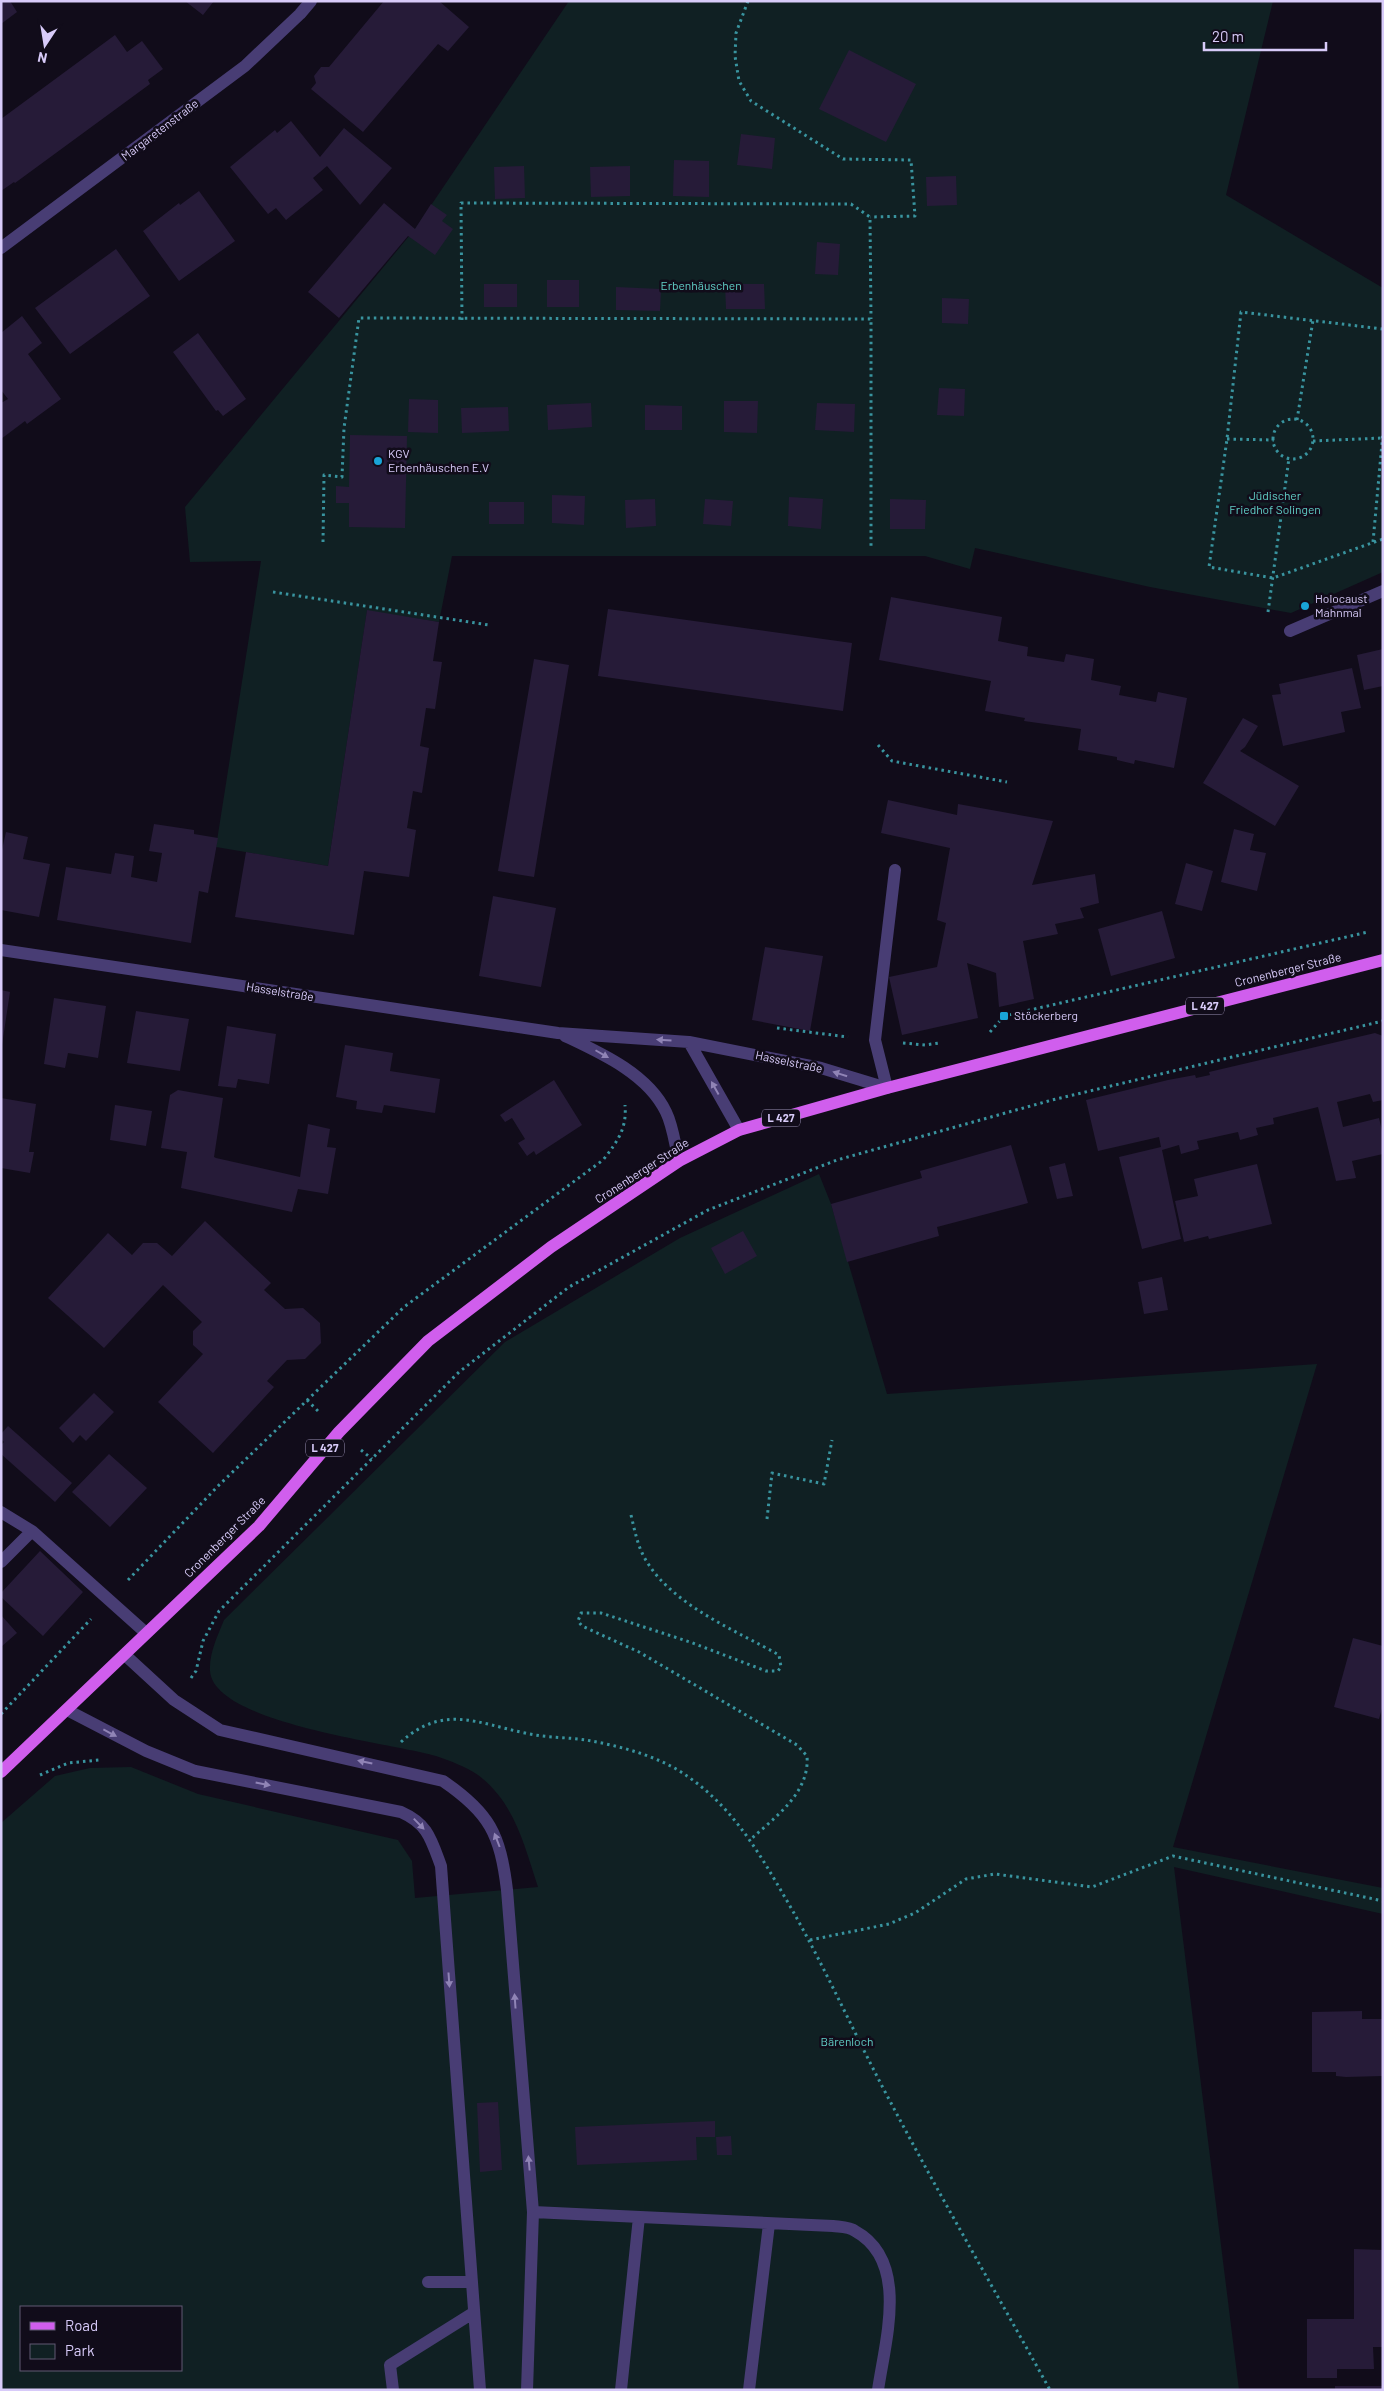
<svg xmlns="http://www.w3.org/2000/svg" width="1384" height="2391" font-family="Barlow,sans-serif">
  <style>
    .green { fill: #102023; fill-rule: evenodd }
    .building { fill: #261b38 }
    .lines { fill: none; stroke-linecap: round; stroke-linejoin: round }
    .path { stroke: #39949f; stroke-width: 3; stroke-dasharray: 2.5 4; stroke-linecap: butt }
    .lane { stroke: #483d74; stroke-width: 12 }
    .street { stroke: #483d74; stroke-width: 12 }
    .primary { stroke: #d05eed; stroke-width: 12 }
    .oneway { fill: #9084b6 }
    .poi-dot { fill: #19a4d7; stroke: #110c1a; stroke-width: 2 }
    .labels { text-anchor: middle; stroke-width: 5; stroke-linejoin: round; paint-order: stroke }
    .shield { fill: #110c1a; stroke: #9c92b6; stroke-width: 1 }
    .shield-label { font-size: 11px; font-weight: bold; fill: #d8cbf9 }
    .street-label { font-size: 12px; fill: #d8cbf9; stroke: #110c1a }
    .park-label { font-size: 12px; fill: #61cfc7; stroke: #110c1a }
    .poi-label { font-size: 12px; fill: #d8cbf9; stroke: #110c1a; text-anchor: start }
  </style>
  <rect width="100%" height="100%" fill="#110c1a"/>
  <path class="green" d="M 569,1 L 1273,1 L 1226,195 L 1383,288 L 1383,572 L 1291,613 L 1150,587 L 975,548 L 970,569 L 925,556 L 452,556 L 439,622 L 367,611 L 328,866 L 216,847 L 261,561 L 190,562 L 185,507 L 415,229 Z
    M 819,1174 L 831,1204 L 887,1394 L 1317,1364 L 1173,1847 L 1383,1888 L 1383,1914 L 1174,1867 L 1239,2390 L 1,2390 L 1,1823 L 55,1776 L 90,1768 L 131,1767 L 198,1794 L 398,1840 L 412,1861 L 415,1898 L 538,1887 C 524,1845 515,1803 478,1775 C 466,1767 451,1761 436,1756 C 393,1743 214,1724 210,1671 C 209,1653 218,1635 224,1620 L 505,1342 L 680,1238 ZM 21,2307 L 181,2307 L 181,2370 L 21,2370 Z"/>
  <path class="building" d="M 1,1 L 10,1 L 17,12 L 1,24 Z
    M 185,1 L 214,1 L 203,15 Z
    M 384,1 L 439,1 L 469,27 L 448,51 L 438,44 L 363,132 L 311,89 L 316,83 L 314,76 L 321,67 L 329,67 Z
    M 115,35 L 127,52 L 142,41 L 163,69 L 148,80 L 150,84 L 15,183 L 14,182 L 1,191 L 1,119 Z
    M 849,50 L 916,84 L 886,142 L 819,109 Z
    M 291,121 L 320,157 L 344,128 L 392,168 L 360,205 L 327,166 L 313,178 L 323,190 L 286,220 L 276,208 L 268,214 L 230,167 L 275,130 L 277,133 Z
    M 741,134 L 775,138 L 772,169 L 737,165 Z
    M 674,160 L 709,161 L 709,197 L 673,196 Z
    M 524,166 L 525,198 L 495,199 L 494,167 Z
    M 630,166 L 630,196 L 591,197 L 590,167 Z
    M 956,176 L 957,205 L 927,206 L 926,177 Z
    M 199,191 L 235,241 L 179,281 L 143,231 L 179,203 L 180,205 Z
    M 384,203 L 415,229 L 431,204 L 447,215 L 442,221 L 453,229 L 435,255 L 408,236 L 339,318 L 308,292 Z
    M 817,242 L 840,244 L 838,275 L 815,274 Z
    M 116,249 L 150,296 L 70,354 L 35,308 Z
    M 547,280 L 579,280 L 579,307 L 547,307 Z
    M 484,284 L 517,284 L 517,307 L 484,307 Z
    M 725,284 L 764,284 L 765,309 L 726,309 Z
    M 616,287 L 661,289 L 660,311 L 616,310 Z
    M 942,298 L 969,299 L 968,324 L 942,323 Z
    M 22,316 L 42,343 L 28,354 L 61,399 L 27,424 L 25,421 L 1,439 L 1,403 L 8,399 L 1,390 L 1,333 Z
    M 198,333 L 246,399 L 223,416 L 218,410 L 216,411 L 173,352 Z
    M 939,388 L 965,389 L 964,416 L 937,415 Z
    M 409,399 L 438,400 L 438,433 L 408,432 Z
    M 724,401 L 758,401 L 757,433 L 724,432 Z
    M 591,403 L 592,427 L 548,430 L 547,405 Z
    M 817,403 L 855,404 L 854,432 L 815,430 Z
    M 645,405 L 682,406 L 682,430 L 645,430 Z
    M 508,407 L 509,431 L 462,433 L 461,408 Z
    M 350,435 L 407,436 L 405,528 L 349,527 L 349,503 L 336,503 L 336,486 L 349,487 Z
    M 552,495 L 585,496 L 584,525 L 552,523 Z
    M 789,497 L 823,499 L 821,529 L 788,526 Z
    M 655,499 L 656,526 L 626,528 L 625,500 Z
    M 705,499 L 733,501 L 731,526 L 703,524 Z
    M 890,499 L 926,500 L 925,529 L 890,529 Z
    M 489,502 L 524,502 L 524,524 L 489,524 Z
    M 891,597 L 1002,617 L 998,641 L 1028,647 L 1027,656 L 1064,662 L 1066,654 L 1094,659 L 1091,680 L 1121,686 L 1119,695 L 1156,702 L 1158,692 L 1187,698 L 1174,768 L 1135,760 L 1134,764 L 1117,760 L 1117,757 L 1078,750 L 1081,729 L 1024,721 L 1025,718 L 985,711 L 991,681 L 879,660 Z
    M 608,609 L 852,643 L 843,711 L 598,676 Z
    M 367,610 L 439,622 L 433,661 L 442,662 L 435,709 L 426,708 L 420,746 L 429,748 L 422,793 L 413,791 L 407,828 L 416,830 L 409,877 L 364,871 L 354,935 L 235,917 L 246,852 L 328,866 Z
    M 1383,649 L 1383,686 L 1364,690 L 1357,655 Z
    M 534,659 L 569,665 L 534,877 L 498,871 Z
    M 1352,668 L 1361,708 L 1341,712 L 1345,732 L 1283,746 L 1272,695 L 1281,694 L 1279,684 Z
    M 1243,718 L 1258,726 L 1245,747 L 1240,751 L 1299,786 L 1275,826 L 1203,783 Z
    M 888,800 L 957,815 L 958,804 L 1053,821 L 1032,885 L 1095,874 L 1099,903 L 1080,908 L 1084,918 L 1055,924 L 1058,934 L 1023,941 L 1034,999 L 999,1007 L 996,973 L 967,963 L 978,1018 L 902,1035 L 889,977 L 937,967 L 946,923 L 937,920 L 950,848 L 881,833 Z
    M 154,824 L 194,830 L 194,834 L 218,838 L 208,893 L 199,891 L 191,943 L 57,920 L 66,867 L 111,874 L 115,853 L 134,856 L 131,877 L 157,882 L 162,853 L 149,851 Z
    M 1234,829 L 1254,834 L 1250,850 L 1266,853 L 1257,891 L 1221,882 Z
    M 6,832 L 28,837 L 23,859 L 50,864 L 39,917 L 1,910 L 1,854 Z
    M 1186,863 L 1213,871 L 1202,911 L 1175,904 Z
    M 493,896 L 556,908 L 541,987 L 479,976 Z
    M 1162,911 L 1175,958 L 1111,976 L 1098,929 Z
    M 765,947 L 823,956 L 810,1031 L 752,1020 Z
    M 1,990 L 10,992 L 2,1045 L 1,1045 Z
    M 54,998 L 106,1006 L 98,1058 L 68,1053 L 65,1068 L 44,1064 Z
    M 136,1011 L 189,1019 L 180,1071 L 127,1063 Z
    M 227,1026 L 276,1034 L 269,1084 L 238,1079 L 236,1088 L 218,1086 Z
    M 1375,1033 L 1383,1036 L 1383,1100 L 1373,1102 L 1370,1094 L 1337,1102 L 1343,1127 L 1379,1118 L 1383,1135 L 1383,1154 L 1352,1161 L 1356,1178 L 1336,1181 L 1318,1107 L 1273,1118 L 1274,1124 L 1256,1128 L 1258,1135 L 1240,1140 L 1238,1132 L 1197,1141 L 1199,1149 L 1181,1154 L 1179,1145 L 1162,1150 L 1181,1239 L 1142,1249 L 1119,1157 L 1161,1147 L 1159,1137 L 1098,1151 L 1086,1100 L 1168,1080 L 1195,1075 L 1196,1078 L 1210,1075 L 1209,1072 Z
    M 345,1045 L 393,1053 L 390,1071 L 440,1079 L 435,1113 L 384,1105 L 382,1113 L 356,1109 L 357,1101 L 336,1097 Z
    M 554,1080 L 582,1125 L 536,1155 L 534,1151 L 527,1156 L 518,1143 L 525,1139 L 512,1118 L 505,1122 L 500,1115 Z
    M 178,1090 L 223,1098 L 214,1157 L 216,1158 L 300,1177 L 308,1124 L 330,1129 L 327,1147 L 336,1148 L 328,1194 L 298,1189 L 292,1212 L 181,1188 L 187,1152 L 161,1148 L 170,1095 Z
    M 1,1098 L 36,1104 L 29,1152 L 34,1152 L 30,1173 L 1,1168 Z
    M 115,1105 L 152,1111 L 146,1146 L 110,1140 Z
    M 1011,1145 L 1028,1203 L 937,1227 L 939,1236 L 847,1262 L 831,1204 L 922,1178 L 920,1171 Z
    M 1065,1163 L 1073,1196 L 1057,1199 L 1049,1167 Z
    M 1257,1164 L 1272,1224 L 1209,1239 L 1208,1236 L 1184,1242 L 1175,1201 L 1198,1196 L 1194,1179 Z
    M 205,1221 L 271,1283 L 264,1290 L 285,1309 L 303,1308 L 320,1323 L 321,1343 L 305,1359 L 287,1360 L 267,1381 L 274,1387 L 213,1453 L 158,1402 L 203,1354 L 193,1345 L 193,1331 L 202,1322 L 163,1285 L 104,1348 L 48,1298 L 108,1233 L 132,1255 L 143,1243 L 157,1243 L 172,1256 Z
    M 743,1231 L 757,1256 L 725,1274 L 711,1248 Z
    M 1162,1277 L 1168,1310 L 1144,1314 L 1138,1282 Z
    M 94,1393 L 114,1412 L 86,1441 L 80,1435 L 73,1443 L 59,1428 Z
    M 8,1426 L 72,1483 L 55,1502 L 1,1454 L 1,1445 L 4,1442 L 1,1439 L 1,1434 Z
    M 109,1454 L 147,1488 L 110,1527 L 72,1492 Z
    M 40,1551 L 83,1592 L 43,1636 L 1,1597 L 1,1593 Z
    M 1,1615 L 17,1633 L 1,1647 Z
    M 1353,1638 L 1383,1646 L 1383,1705 L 1379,1719 L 1334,1707 Z
    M 1362,2011 L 1362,2019 L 1383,2019 L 1383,2076 L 1346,2077 L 1336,2076 L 1336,2072 L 1312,2072 L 1312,2012 Z
    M 498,2102 L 502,2170 L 480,2172 L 477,2103 Z
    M 715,2121 L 715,2137 L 696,2137 L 697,2160 L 577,2165 L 575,2127 Z
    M 731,2136 L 732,2155 L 717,2155 L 716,2137 Z
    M 1354,2249 L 1383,2250 L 1383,2347 L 1373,2347 L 1374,2369 L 1337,2369 L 1337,2378 L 1307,2378 L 1307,2319 L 1354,2319 Z
    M 1335,2386 L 1383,2386 L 1383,2390 L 1335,2390 Z"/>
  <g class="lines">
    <path class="path" d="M 748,1 L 736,33 L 735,56 L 739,81 L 751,101 L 843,159 L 911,160 L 915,216 L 870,217
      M 462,320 L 461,203 L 851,204 L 870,217 L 871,319
      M 1383,329 L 1241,312 L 1227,439 L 1209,567 L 1273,578 L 1383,539
      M1273 439a20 20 0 1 1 40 0a20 20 0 1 1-40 0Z
      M 1297,420 L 1313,320
      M 1227,439 L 1274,440
      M 1313,441 L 1382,438
      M 323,542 L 324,475 L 342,477 L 344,428 L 359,318 L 871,319 L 871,546
      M 1373,542 L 1383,432
      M 273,592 L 489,625
      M 1268,612 L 1289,458
      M 878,745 L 892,761 L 1007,782
      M 777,1028 L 848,1037
      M 990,1032 L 1004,1016 L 1368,932
      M 903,1043 L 925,1045 L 939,1043
      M 307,1400 L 319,1412
      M 361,1450 L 372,1459
      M 631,1515 C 635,1532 638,1548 647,1562 C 674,1606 737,1631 779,1655 L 781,1667 L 778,1671 L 766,1671 L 690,1642 L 601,1613 L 581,1613 L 578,1621 L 582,1626 L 639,1652 L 797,1745 L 807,1756 C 810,1793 775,1817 750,1840
      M 767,1519 L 772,1473 L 824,1484 L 832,1440
      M 128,1580 L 219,1485 L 404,1307 L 603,1160 C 618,1141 627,1128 625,1105
      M 191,1678 L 196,1671 L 203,1641 L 219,1611 L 459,1372 L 569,1287 L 708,1210 L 837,1160 L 1052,1100 L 1383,1021
      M 1,1714 L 91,1619
      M 401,1742 C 443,1704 477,1723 525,1733 C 546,1738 566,1737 586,1740 C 620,1746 659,1756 687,1776 C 731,1806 757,1849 783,1894 C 823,1962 854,2034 891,2103 C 942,2200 997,2294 1050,2390
      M 40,1775 L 68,1763 L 99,1760
      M 810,1940 L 889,1924 L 915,1913 L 966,1879 L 995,1874 L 1092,1887 L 1173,1856 L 1383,1901"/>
    <path class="lane" d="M 1290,631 L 1383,591
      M 887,1088 L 875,1040 L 895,870
      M 1,1512 L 32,1531 L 1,1562
      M 32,1531 L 146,1633
      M 125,1655 L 174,1700 L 220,1730 L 443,1781 C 490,1813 500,1834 507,1890 L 533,2212 L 527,2390
      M 67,1710 L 146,1751 L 195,1771 L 401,1812 C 428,1824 431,1839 441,1866 L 480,2390
      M 533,2212 L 833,2226 C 840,2227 850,2227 855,2231 C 910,2261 885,2341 878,2390
      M 428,2282 L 471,2282
      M 393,2390 L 390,2365 L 473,2313
      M 621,2390 L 639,2217
      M 749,2390 L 769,2224"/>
    <path class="street" d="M 1,248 L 245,66 L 300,14 L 311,1
      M 1,950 L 558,1033 L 689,1042 L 821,1068 L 887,1088
      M 565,1036 C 601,1053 648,1074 666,1112 C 673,1126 675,1145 679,1161
      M 689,1042 L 739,1130"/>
    <path class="primary" d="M 1,1772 L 259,1526 L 339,1432 L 428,1341 L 551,1247 L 679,1161 L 739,1130 L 887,1088 L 1383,960"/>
  </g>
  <defs><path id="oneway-solid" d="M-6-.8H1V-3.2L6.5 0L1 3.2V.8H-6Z" transform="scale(1.25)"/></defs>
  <g class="oneway">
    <use href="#oneway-solid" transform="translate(664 1040) rotate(-176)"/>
    <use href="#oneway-solid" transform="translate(602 1054) rotate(30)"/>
    <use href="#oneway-solid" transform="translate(840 1074) rotate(-162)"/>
    <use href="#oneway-solid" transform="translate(715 1088) rotate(-119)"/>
    <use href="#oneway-solid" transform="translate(110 1733) rotate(28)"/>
    <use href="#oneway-solid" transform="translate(365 1762) rotate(-168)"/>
    <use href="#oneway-solid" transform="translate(263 1784) rotate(11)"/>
    <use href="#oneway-solid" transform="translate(419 1824) rotate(46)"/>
    <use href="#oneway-solid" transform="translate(497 1840) rotate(-111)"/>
    <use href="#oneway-solid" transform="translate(449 1980) rotate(86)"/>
    <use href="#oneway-solid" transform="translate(515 2001) rotate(-94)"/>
    <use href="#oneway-solid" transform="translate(529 2163) rotate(-95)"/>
  </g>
  <g class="poi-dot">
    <circle cx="378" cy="461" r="5"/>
    <circle cx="1305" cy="606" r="5"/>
    <rect x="999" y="1011" width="10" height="10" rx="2.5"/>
  </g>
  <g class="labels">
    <g class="shield">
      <rect x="1186" y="997.5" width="38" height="17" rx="4"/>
      <rect x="762" y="1109.5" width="38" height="17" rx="4"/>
      <rect x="306" y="1439.5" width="38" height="17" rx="4"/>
    </g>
    <g class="shield-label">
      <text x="1205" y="1010">L 427</text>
      <text x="781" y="1122">L 427</text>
      <text x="325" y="1452">L 427</text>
    </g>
    <g class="street-label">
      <text transform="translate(160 130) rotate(-37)" y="4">Margaretenstraße</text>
      <text transform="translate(1288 970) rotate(-14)" y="4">Cronenberger Straße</text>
      <text transform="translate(280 992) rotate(9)" y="4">Hasselstraße</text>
      <text transform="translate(789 1062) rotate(12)" y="4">Hasselstraße</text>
      <text transform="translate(642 1171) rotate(-33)" y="4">Cronenberger Straße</text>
      <text transform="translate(225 1537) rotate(-45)" y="4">Cronenberger Straße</text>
    </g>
    <g class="park-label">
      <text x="701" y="290">Erbenhäuschen</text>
      <text x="1275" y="500">Jüdischer<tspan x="1275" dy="14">Friedhof Solingen</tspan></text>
      <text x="847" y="2046">Bärenloch</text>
    </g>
    <g class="poi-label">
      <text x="388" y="458">KGV<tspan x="388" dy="14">Erbenhäuschen E.V</tspan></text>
      <text x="1315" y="603">Holocaust<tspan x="1315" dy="14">Mahnmal</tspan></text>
      <text x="1014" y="1020">Stöckerberg</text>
    </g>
  </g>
  <rect width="1384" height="2391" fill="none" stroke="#d8cbf9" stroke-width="5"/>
  <rect x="20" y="2306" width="162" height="65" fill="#110c1a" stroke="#615873"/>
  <rect x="30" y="2322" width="25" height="8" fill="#d05eed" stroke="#615873"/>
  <text x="65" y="2331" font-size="15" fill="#d8cbf9">Road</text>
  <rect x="30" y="2344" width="25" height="15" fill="#102023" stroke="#615873"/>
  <text x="65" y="2356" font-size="15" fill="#d8cbf9">Park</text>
  <g transform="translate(45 45) rotate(192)" stroke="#110c1a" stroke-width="4" paint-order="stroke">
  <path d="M0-4L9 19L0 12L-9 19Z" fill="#d8cbf9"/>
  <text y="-8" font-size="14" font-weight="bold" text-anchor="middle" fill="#d8cbf9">N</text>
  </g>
  <path d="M1204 42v8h122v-8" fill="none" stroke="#d8cbf9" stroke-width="2.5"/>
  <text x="1212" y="42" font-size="15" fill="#d8cbf9" stroke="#110c1a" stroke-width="4" paint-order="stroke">20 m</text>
</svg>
